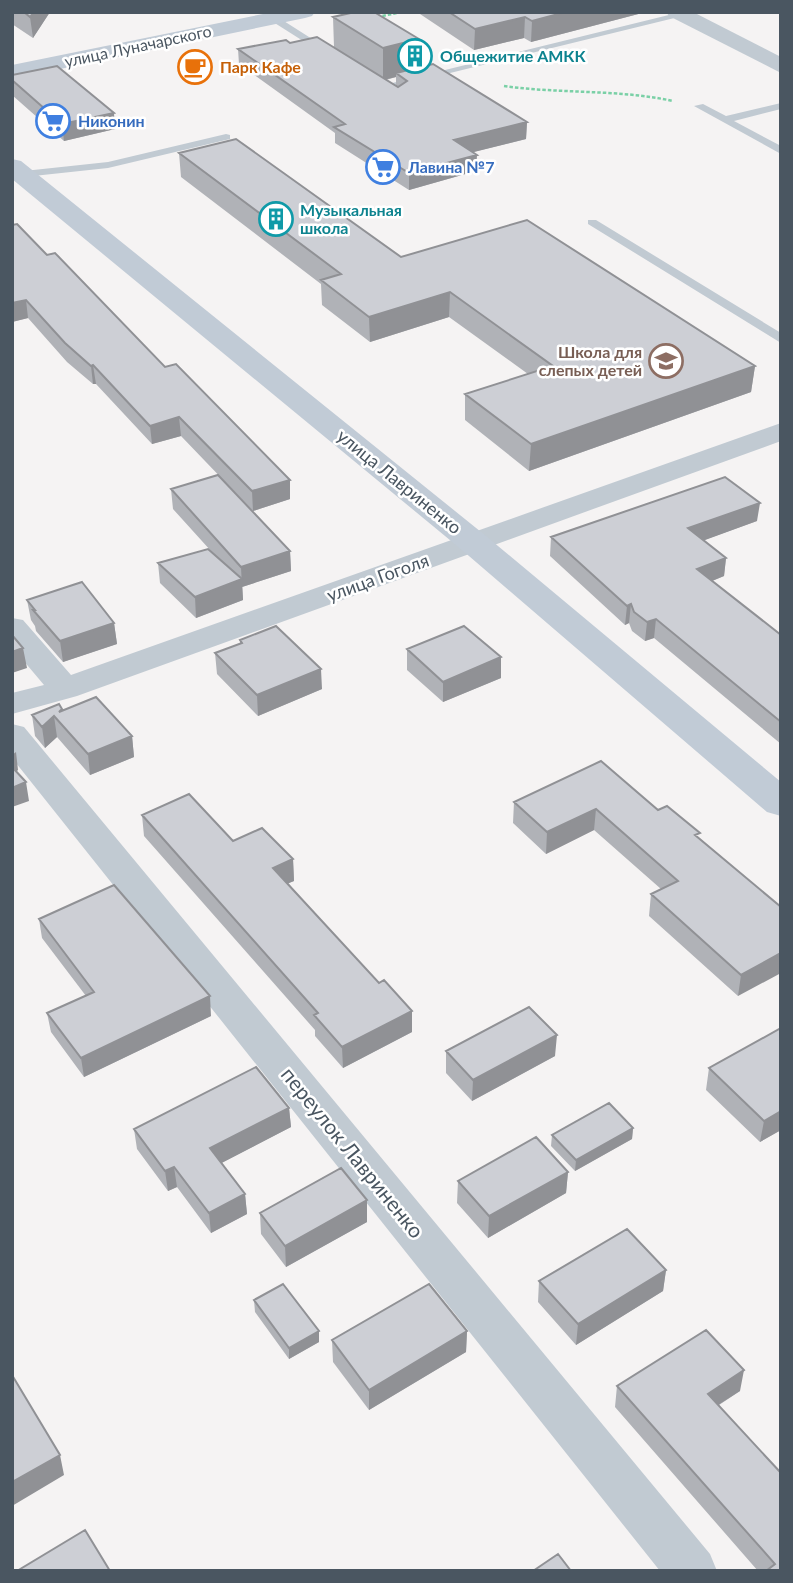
<svg xmlns="http://www.w3.org/2000/svg" width="793" height="1583" font-family="Lato,sans-serif">
  <style>
    .lines { fill: none; stroke-linecap: round; stroke-linejoin: round }
    .path { stroke: #7ad0a6; stroke-width: 2.5; stroke-dasharray: 3.5 2; stroke-linecap: butt }
    .service { fill: #c1cad2; fill-rule: evenodd }
    .minor { fill: #c1cad2; fill-rule: evenodd }
    .tertiary { fill: #c1cad2; fill-rule: evenodd }
    .secondary { fill: #c1cbd6; fill-rule: evenodd }
    .wall { fill: #b0b2b7; fill-rule: evenodd }
    .shaded-wall { fill: #909195 }
    .building { fill: #cdcfd5; stroke: #909195; stroke-width: 2 }
    .labels { text-anchor: middle; stroke-width: 5; stroke-linejoin: round; paint-order: stroke }
    .far-street-label { font-size: 16px; fill: #4a5661; stroke: #fff }
    .far-culture-label { font-size: 16px; font-weight: bold; fill: #0d838f; stroke: #fff; text-anchor: start }
    .far-food-label { font-size: 16px; font-weight: bold; fill: #c56008; stroke: #fff; text-anchor: start }
    .far-shop-label { font-size: 16px; font-weight: bold; fill: #366cbe; stroke: #fff; text-anchor: start }
    .far-education-label { font-size: 16px; font-weight: bold; fill: #785e54; stroke: #fff; text-anchor: end }
    .street-label { font-size: 18px; fill: #4a5661; stroke: #fff }
    .near-street-label { font-size: 21px; fill: #4a5661; stroke: #fff }
  </style>
  <rect width="100%" height="100%" fill="#f5f3f3"/>
  <g class="lines">
    <path class="path" d="M 377,17 L 402,12
      M 504,86 C 560,94 618,89 673,101"/>
    <path class="service" d="M 681,12 L 699,12 L 381,90 L 376,87 Z
      M 270,16 L 276,16 L 331,51 L 322,53 L 270,20 Z
      M 781,103 L 781,109 L 734,121 L 781,146 L 781,154 L 694,106 L 703,104 L 726,116 Z
      M 226,134 L 230,135 L 230,139 L 108,168 L 24,177 L 18,174 L 24,171 L 108,162 Z
      M 588,220 L 596,220 L 781,333 L 781,343 L 588,224 Z"/>
    <path class="minor" d="M 781,423 L 781,441 L 77,696 L 12,714 L 12,693 L 44,685 L 12,647 L 12,618 L 23,620 L 71,675 Z
      M 12,724 L 24,727 L 710,1554 L 717,1571 L 660,1571 L 12,758 Z"/>
    <path class="tertiary" d="M 666,12 L 693,12 L 781,57 L 781,73 L 669,16 Z"/>
    <path class="secondary" d="M 273,12 L 315,12 L 312,16 L 305,18 L 12,79 L 12,65 Z
      M 12,159 L 21,161 L 486,536 L 781,782 L 781,816 L 767,812 L 462,550 L 12,179 Z"/>
  </g>
  <path class="wall" d="M 12,12 L 50,12 L 33,38 L 12,24 Z
    M 417,12 L 646,12 L 531,42 L 524,38 L 474,50 Z
    M 333,17 L 419,39 L 419,68 L 527,122 L 526,139 L 473,152 L 476,171 L 409,190 L 335,143 L 335,133 L 239,64 L 238,49 L 290,43 L 334,47 ZM 396,77 L 396,86 L 386,80 Z
    M 12,75 L 115,129 L 64,141 L 12,95 Z
    M 179,153 L 401,257 L 755,366 L 751,392 L 529,471 L 465,420 L 465,394 L 528,374 L 449,317 L 370,342 L 322,305 L 321,284 L 181,177 Z
    M 12,225 L 47,255 L 165,367 L 290,480 L 290,499 L 253,511 L 181,436 L 152,444 L 96,384 L 93,384 L 67,362 L 28,318 L 12,322 Z
    M 171,489 L 290,551 L 291,571 L 242,587 L 243,600 L 196,618 L 160,583 L 158,563 L 211,551 L 173,509 Z
    M 757,521 L 704,540 L 726,558 L 724,576 L 712,581 L 781,635 L 781,744 L 654,638 L 645,641 L 632,631 L 629,623 L 625,625 L 550,556 L 551,537 Z
    M 27,600 L 114,623 L 117,644 L 63,662 L 36,631 L 35,626 L 31,620 Z
    M 240,640 L 322,689 L 258,716 L 217,674 L 215,653 L 240,644 Z
    M 407,649 L 501,678 L 443,702 L 407,670 Z
    M 62,709 L 62,711 L 132,736 L 134,757 L 90,775 L 57,737 L 45,748 L 35,736 L 32,715 Z
    M 514,802 L 658,810 L 699,838 L 781,907 L 738,996 L 649,916 L 651,894 L 661,889 L 594,830 L 546,854 L 513,823 Z
    M 142,815 L 293,859 L 294,881 L 288,883 L 412,1032 L 343,1068 L 315,1036 L 315,1030 L 144,836 Z
    M 39,919 L 211,1016 L 84,1077 L 51,1032 L 47,1013 L 86,996 L 42,938 Z
    M 446,1051 L 555,1056 L 472,1101 L 446,1073 Z
    M 709,1068 L 781,1130 L 760,1142 L 706,1090 Z
    M 289,1108 L 291,1127 L 221,1163 L 245,1194 L 247,1214 L 211,1233 L 177,1187 L 168,1191 L 137,1149 L 134,1129 Z
    M 633,1128 L 632,1139 L 575,1171 L 551,1146 L 552,1135 Z
    M 568,1172 L 566,1193 L 488,1238 L 457,1203 L 458,1181 Z
    M 367,1200 L 367,1222 L 286,1267 L 261,1234 L 260,1213 Z
    M 666,1270 L 663,1291 L 576,1345 L 538,1302 L 539,1281 Z
    M 254,1300 L 319,1331 L 319,1342 L 289,1359 L 255,1312 Z
    M 467,1331 L 466,1352 L 369,1410 L 333,1362 L 332,1340 Z
    M 617,1386 L 740,1391 L 719,1405 L 781,1571 L 758,1571 L 615,1407 Z"/>
  <path class="shaded-wall" d="M 34,12 L 50,12 L 33,38 L 30,17 Z
    M 566,12 L 646,12 L 531,42 L 532,21 Z
    M 525,17 L 524,38 L 474,50 L 475,29 Z
    M 419,39 L 419,72 L 396,73 L 396,77 L 383,80 L 383,48 Z
    M 114,113 L 115,129 L 64,141 L 62,124 Z
    M 527,122 L 526,139 L 454,157 L 454,140 Z
    M 477,155 L 476,171 L 409,190 L 409,173 Z
    M 450,292 L 449,317 L 370,342 L 369,317 Z
    M 26,300 L 28,318 L 12,322 L 12,303 Z
    M 93,365 L 96,384 L 93,384 L 91,366 Z
    M 755,366 L 751,392 L 529,471 L 531,444 Z
    M 179,417 L 181,436 L 152,444 L 150,426 Z
    M 290,480 L 290,499 L 253,511 L 252,491 Z
    M 760,503 L 757,521 L 686,547 L 688,528 Z
    M 290,551 L 291,571 L 242,587 L 241,567 Z
    M 726,558 L 724,576 L 695,588 L 697,569 Z
    M 242,579 L 243,600 L 196,618 L 195,597 Z
    M 631,604 L 629,623 L 625,625 L 627,606 Z
    M 656,619 L 654,638 L 645,641 L 647,622 Z
    M 114,623 L 117,644 L 63,662 L 60,641 Z
    M 23,648 L 27,668 L 12,673 L 12,652 Z
    M 501,657 L 501,678 L 443,702 L 443,682 Z
    M 321,669 L 322,689 L 258,716 L 257,695 Z
    M 54,716 L 57,737 L 45,748 L 42,727 Z
    M 132,736 L 134,757 L 90,775 L 88,754 Z
    M 16,752 L 18,770 L 12,776 L 12,755 Z
    M 26,782 L 29,801 L 12,807 L 12,788 Z
    M 596,809 L 594,830 L 546,854 L 547,832 Z
    M 293,859 L 294,881 L 275,889 L 273,868 Z
    M 781,953 L 781,973 L 738,996 L 741,975 Z
    M 210,996 L 211,1016 L 84,1077 L 81,1058 Z
    M 412,1011 L 412,1032 L 343,1068 L 342,1047 Z
    M 557,1035 L 555,1056 L 472,1101 L 473,1080 Z
    M 289,1108 L 291,1127 L 212,1168 L 210,1148 Z
    M 781,1111 L 781,1130 L 760,1142 L 764,1121 Z
    M 633,1128 L 632,1139 L 575,1171 L 576,1160 Z
    M 174,1167 L 177,1187 L 168,1191 L 165,1171 Z
    M 568,1172 L 566,1193 L 488,1238 L 489,1216 Z
    M 245,1194 L 247,1214 L 211,1233 L 209,1213 Z
    M 367,1200 L 367,1222 L 286,1267 L 285,1246 Z
    M 666,1270 L 663,1291 L 576,1345 L 578,1324 Z
    M 319,1331 L 319,1342 L 289,1359 L 289,1348 Z
    M 467,1331 L 466,1352 L 369,1410 L 369,1390 Z
    M 744,1370 L 740,1391 L 704,1414 L 708,1394 Z
    M 60,1455 L 64,1475 L 12,1506 L 12,1482 Z"/>
  <path class="building" d="M 24,12 L 34,12 L 30,17 Z
    M 355,12 L 374,12 L 419,39 L 383,48 L 333,17 Z
    M 449,12 L 566,12 L 532,21 L 525,17 L 475,29 Z
    M 317,37 L 398,87 L 407,81 L 396,73 L 433,64 L 527,122 L 454,140 L 477,155 L 409,173 L 334,127 L 345,124 L 238,49 L 286,40 L 290,43 Z
    M 57,66 L 114,113 L 62,124 L 12,80 L 12,75 Z
    M 236,139 L 401,257 L 527,220 L 755,366 L 531,444 L 465,394 L 553,366 L 450,292 L 369,317 L 321,280 L 341,274 L 179,153 Z
    M 17,224 L 47,255 L 55,253 L 165,367 L 176,364 L 290,480 L 252,491 L 179,417 L 150,426 L 93,365 L 91,366 L 65,343 L 26,300 L 12,303 L 12,225 Z
    M 218,475 L 290,551 L 241,567 L 171,489 Z
    M 725,477 L 760,503 L 688,528 L 726,558 L 697,569 L 781,635 L 781,722 L 656,619 L 647,622 L 634,612 L 631,604 L 627,606 L 551,537 Z
    M 208,549 L 242,579 L 195,597 L 158,563 Z
    M 82,582 L 114,623 L 60,641 L 33,610 L 35,610 L 27,600 Z
    M 276,626 L 321,669 L 257,695 L 215,653 L 242,643 L 240,640 Z
    M 464,626 L 501,657 L 443,682 L 407,649 Z
    M 12,635 L 23,648 L 12,652 Z
    M 96,697 L 132,736 L 88,754 L 54,716 L 42,727 L 32,715 L 59,704 L 62,709 L 59,712 Z
    M 601,761 L 658,810 L 667,806 L 700,833 L 695,835 L 781,907 L 781,953 L 741,975 L 651,894 L 678,881 L 596,809 L 547,832 L 514,802 Z
    M 12,767 L 26,782 L 12,788 Z
    M 189,794 L 233,841 L 262,828 L 293,859 L 273,868 L 379,983 L 384,980 L 412,1011 L 342,1047 L 314,1015 L 318,1013 L 142,815 Z
    M 114,885 L 210,996 L 81,1058 L 47,1013 L 94,992 L 39,919 Z
    M 529,1007 L 557,1035 L 473,1080 L 446,1051 Z
    M 781,1028 L 781,1111 L 764,1121 L 709,1068 Z
    M 256,1067 L 289,1108 L 210,1148 L 245,1194 L 209,1213 L 174,1167 L 165,1171 L 134,1129 Z
    M 609,1103 L 633,1128 L 576,1160 L 552,1135 Z
    M 536,1137 L 568,1172 L 489,1216 L 458,1181 Z
    M 341,1168 L 367,1200 L 285,1246 L 260,1213 Z
    M 627,1229 L 666,1270 L 578,1324 L 539,1281 Z
    M 283,1284 L 319,1331 L 289,1348 L 254,1300 Z
    M 429,1284 L 467,1331 L 369,1390 L 332,1340 Z
    M 706,1330 L 744,1370 L 708,1394 L 781,1473 L 781,1571 L 766,1571 L 775,1564 L 617,1386 Z
    M 12,1375 L 60,1455 L 12,1482 Z
    M 85,1530 L 110,1571 L 17,1571 Z
    M 558,1554 L 571,1571 L 533,1571 Z"/>
  <defs>
    <g id="building-ring" transform="scale(1.75)"><circle r="9.5" fill="#fff" stroke="#0f9aa8" stroke-width="1.5"/><path d="M-4-6H4V6H1V3H-1V6H-4ZM-2.5-4.3h1.7v1.8h-1.7ZM.8-4.3h1.7v1.8H.8ZM-2.5-1h1.7V.8h-1.7ZM.8-1h1.7V.8H.8Z" fill="#0f9aa8"/></g>
    <g id="cafe-ring" transform="scale(1.75)"><circle r="9.5" fill="#fff" stroke="#e8710a" stroke-width="1.5"/><path d="M-5.5-4.5H6V0H3Q3 3.5 0 3.5H-2.5Q-5.5 3.5-5.5 0ZM3-3.2v2h1.7v-2ZM-6 4.5H4V6H-6Z" fill="#e8710a"/></g>
    <g id="supermarket-ring" transform="scale(1.75)"><circle r="9.5" fill="#fff" stroke="#3f7fe0" stroke-width="1.5"/><path d="M-6-5.5h2.5l.6 2H6L4.5 2H-2.5L-4.4-4H-6ZM-1.5 3.2a1.3 1.3 0 1 0 .1 0ZM3 3.2a1.3 1.3 0 1 0 .1 0Z" fill="#3f7fe0"/></g>
    <g id="school-ring" transform="scale(1.75)"><circle r="9.5" fill="#fff" stroke="#8d6e63" stroke-width="1.5"/><path d="M0-5L7-2L0 1L-7-2ZM-4 1L0 2.5L4 1V4Q0 6-4 4Z" fill="#8d6e63"/></g>
  </defs>
  <g fill-rule="evenodd">
    <use href="#building-ring" x="415" y="56"/>
    <use href="#cafe-ring" x="195" y="67"/>
    <use href="#supermarket-ring" x="53" y="121"/>
    <use href="#supermarket-ring" x="383" y="167"/>
    <use href="#building-ring" x="276" y="219"/>
    <use href="#school-ring" x="666" y="361"/>
  </g>
  <g class="labels">
    <g class="far-street-label">
      <text transform="translate(138 46) rotate(-12)" y="6">улица Луначарского</text>
    </g>
    <g class="far-culture-label">
      <text x="440" y="62">Общежитие АМКК</text>
      <text x="300" y="216">Музыкальная<tspan x="300" dy="18">школа</tspan></text>
    </g>
    <g class="far-food-label">
      <text x="220" y="73">Парк Кафе</text>
    </g>
    <g class="far-shop-label">
      <text x="78" y="127">Никонин</text>
      <text x="408" y="173">Лавина №7</text>
    </g>
    <g class="far-education-label">
      <text x="642" y="358">Школа для<tspan x="642" dy="18">слепых детей</tspan></text>
    </g>
    <g class="street-label">
      <text transform="translate(399 482) rotate(39)" y="6">улица Лавриненко</text>
      <text transform="translate(378 578) rotate(-20)" y="6">улица Гоголя</text>
    </g>
    <g class="near-street-label">
      <text transform="translate(352 1153) rotate(51)" y="7">переулок Лавриненко</text>
    </g>
  </g>
  <rect width="793" height="1583" fill="none" stroke="#4a5661" stroke-width="28"/>
</svg>
